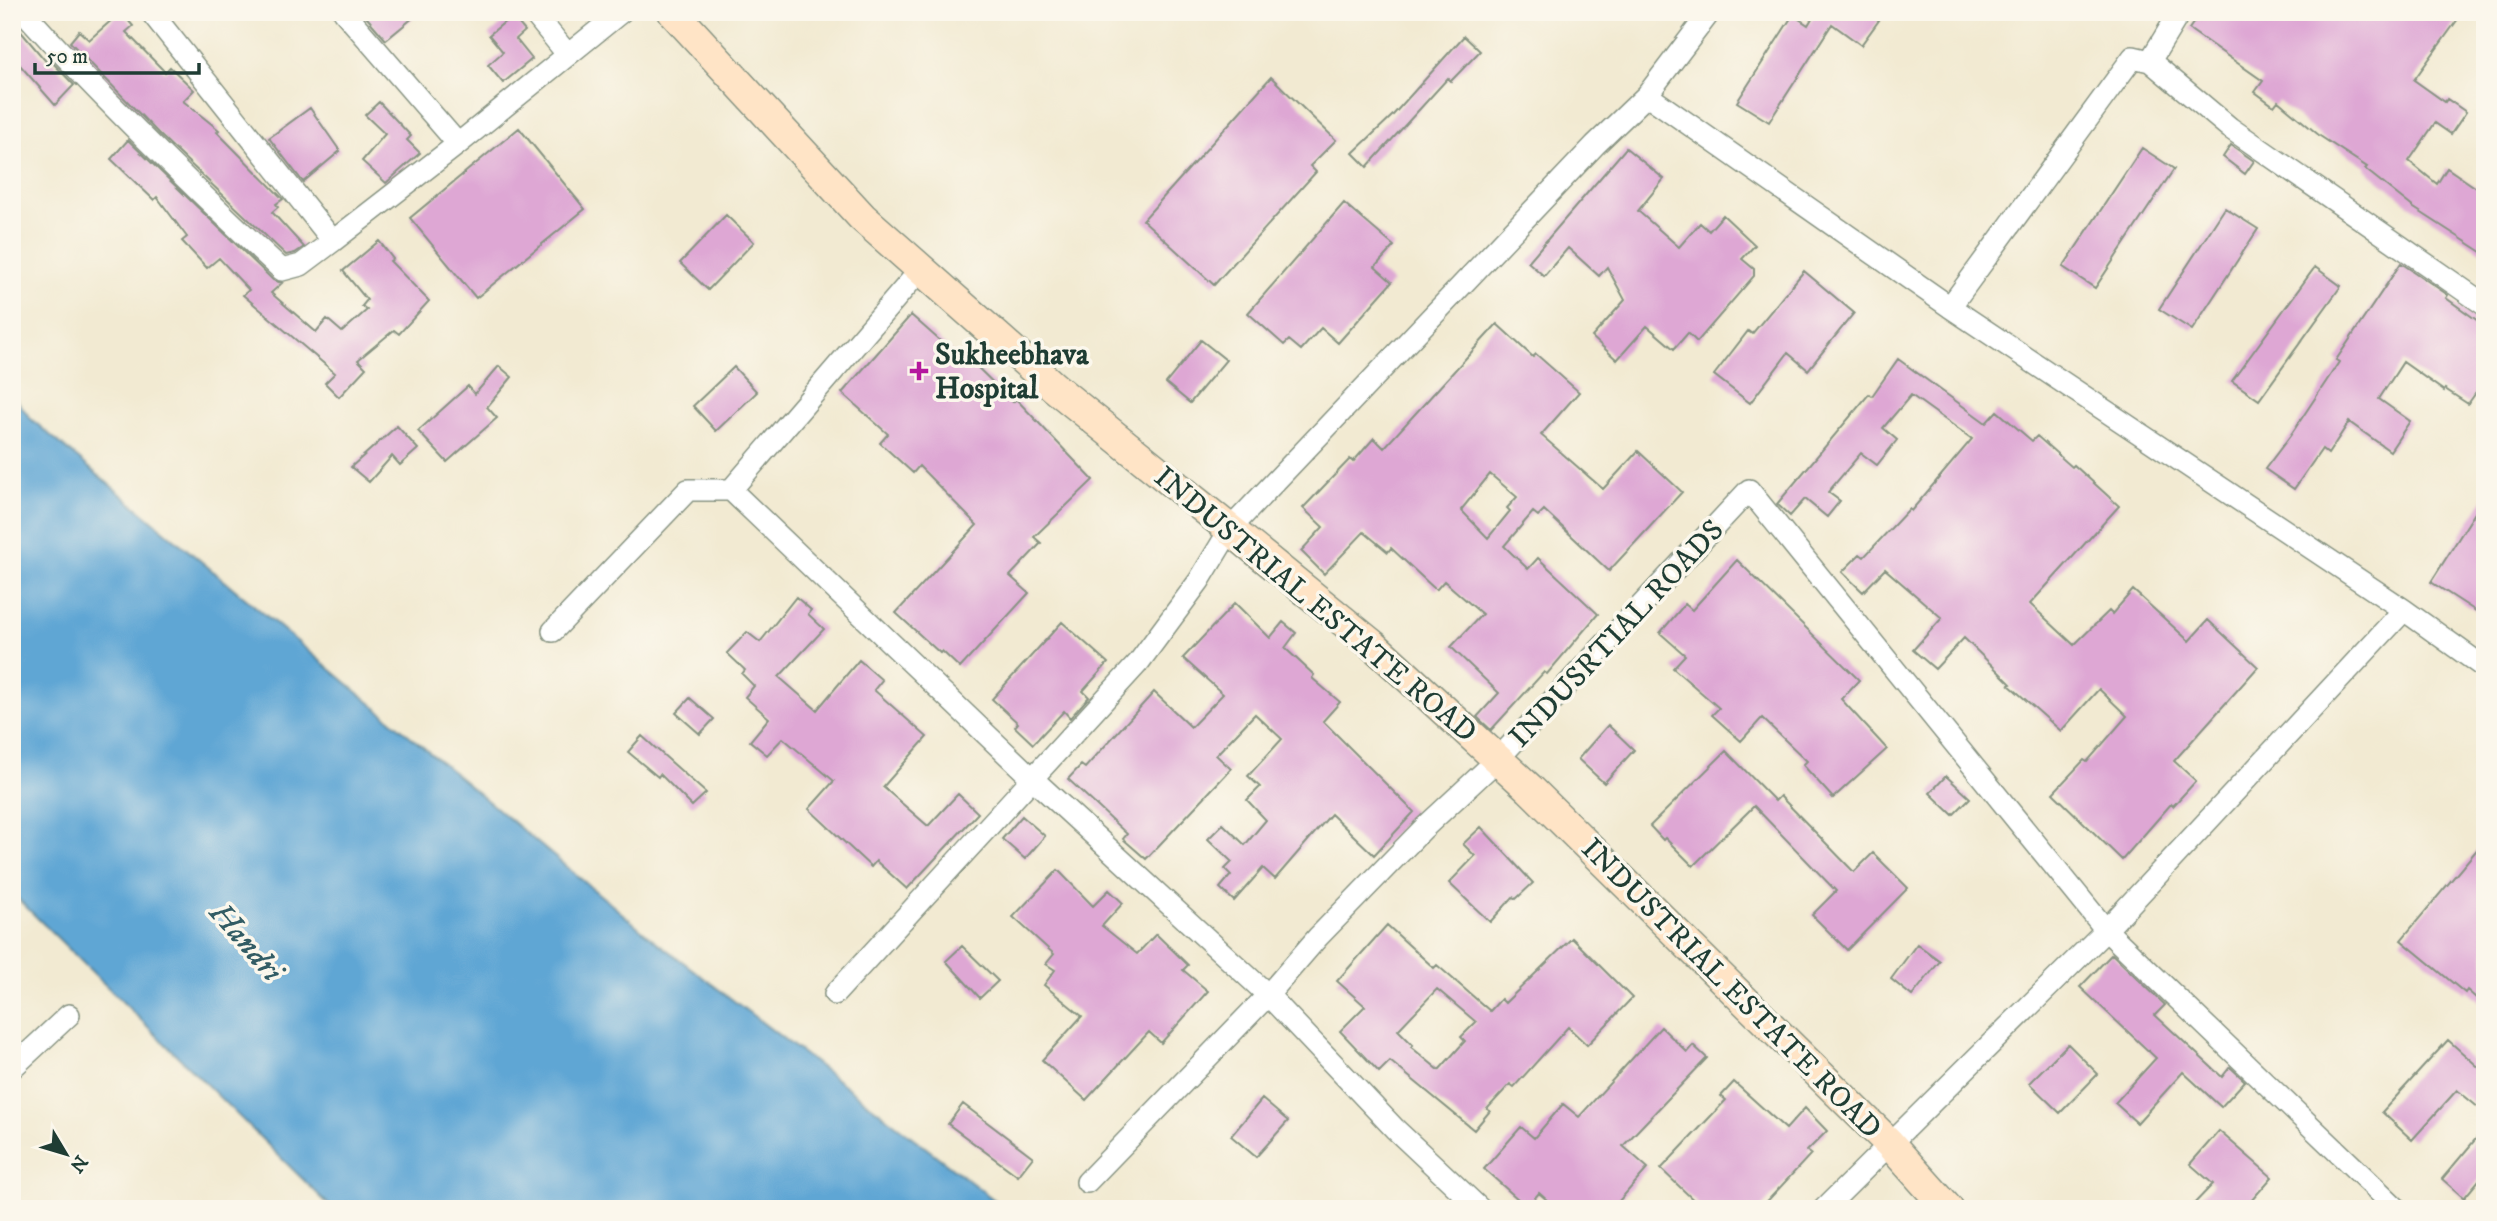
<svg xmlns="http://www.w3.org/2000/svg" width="2497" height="1221" font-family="'IM FELL DW Pica',serif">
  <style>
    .water { fill: #5ea6d4; stroke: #3e7284; stroke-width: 2 }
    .building { fill: #dea7d4; fill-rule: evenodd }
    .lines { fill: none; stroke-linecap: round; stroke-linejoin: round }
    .street-casing { stroke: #889483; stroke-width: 24 }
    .secondary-casing { stroke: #889483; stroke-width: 33 }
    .street { stroke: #fff; stroke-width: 21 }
    .secondary { stroke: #ffe4c6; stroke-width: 30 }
    .poi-dot { fill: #b5179e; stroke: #fbf7ec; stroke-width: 2.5 }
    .labels { text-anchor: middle; stroke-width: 7; stroke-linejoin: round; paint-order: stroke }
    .poi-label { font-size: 30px; font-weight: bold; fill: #1f3d34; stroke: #fbf7ec; text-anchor: start }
    .street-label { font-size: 30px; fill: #1f3d34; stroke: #fbf7ec }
    .water-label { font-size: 32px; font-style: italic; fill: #325c64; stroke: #fbf7ec }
  </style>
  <rect width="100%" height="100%" fill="#fbf7ec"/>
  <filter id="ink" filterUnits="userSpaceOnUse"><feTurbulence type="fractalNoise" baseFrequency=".0143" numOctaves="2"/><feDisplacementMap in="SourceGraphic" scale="14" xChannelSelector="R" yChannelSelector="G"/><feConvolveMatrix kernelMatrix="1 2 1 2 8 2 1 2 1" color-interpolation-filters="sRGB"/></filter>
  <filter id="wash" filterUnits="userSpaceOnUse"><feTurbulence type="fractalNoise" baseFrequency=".00686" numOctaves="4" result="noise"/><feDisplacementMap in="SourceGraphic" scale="28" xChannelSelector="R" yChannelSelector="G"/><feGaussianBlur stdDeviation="1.57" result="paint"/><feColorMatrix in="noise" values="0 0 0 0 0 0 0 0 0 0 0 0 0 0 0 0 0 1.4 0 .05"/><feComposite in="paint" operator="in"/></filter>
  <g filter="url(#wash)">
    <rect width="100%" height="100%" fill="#f2ead2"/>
    <path class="water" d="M 12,394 L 31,419 L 649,936 L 1006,1209 L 333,1209 L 12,893 Z"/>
    <g id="blocks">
      <path class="building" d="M 121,12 L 133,26 L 126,32 L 165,72 L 170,67 L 194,90 L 183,101 L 219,130 L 217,132 L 283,199 L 276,204 L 278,207 L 272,212 L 304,247 L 295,253 L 286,255 L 160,135 L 70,42 L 79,31 L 89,40 Z
        M 362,12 L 420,12 L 386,40 Z
        M 1816,12 L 1885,12 L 1861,45 L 1832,24 L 1769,122 L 1737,102 L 1793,15 L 1808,25 Z
        M 2201,12 L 2463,12 L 2414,80 L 2445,102 L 2447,99 L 2466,112 L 2451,134 L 2435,123 L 2409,161 L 2437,184 L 2447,168 L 2485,194 L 2485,254 L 2414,208 L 2365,169 L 2367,167 L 2320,136 L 2278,101 L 2274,106 L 2255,92 L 2263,81 L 2189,29 Z
        M 512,16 L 525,31 L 516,39 L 532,59 L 503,83 L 488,65 L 503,52 L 489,35 Z
        M 12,21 L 49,65 L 52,62 L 74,85 L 55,105 L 12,56 Z
        M 1464,36 L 1480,51 L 1451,81 L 1448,78 L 1367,167 L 1353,153 L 1393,115 Z
        M 1271,77 L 1336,140 L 1310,166 L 1316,172 L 1214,285 L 1143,220 Z
        M 379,102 L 411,136 L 407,140 L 420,153 L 386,183 L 362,161 L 385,134 L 365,115 Z
        M 310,108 L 340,151 L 303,182 L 269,138 Z
        M 519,128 L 585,209 L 476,298 L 410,218 Z
        M 128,140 L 273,280 L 282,283 L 271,293 L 316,332 L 327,319 L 342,332 L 367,310 L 362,306 L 367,300 L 343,271 L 379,241 L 393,259 L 390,261 L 429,301 L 399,334 L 394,330 L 358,360 L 366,368 L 339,397 L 325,383 L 335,373 L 243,295 L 249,290 L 219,258 L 207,268 L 182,241 L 187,237 L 157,197 L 154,200 L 111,159 Z
        M 2231,145 L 2254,161 L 2245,174 L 2223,157 Z
        M 1626,148 L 1664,179 L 1638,211 L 1679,247 L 1700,223 L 1709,231 L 1723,215 L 1755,245 L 1742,259 L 1754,269 L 1754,276 L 1697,342 L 1688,333 L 1674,349 L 1647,326 L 1617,360 L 1592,337 L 1625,300 L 1607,267 L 1599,276 L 1568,248 L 1544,276 L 1528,262 Z
        M 2142,148 L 2174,169 L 2095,288 L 2063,267 Z
        M 1344,203 L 1394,246 L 1375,267 L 1392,282 L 1338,343 L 1321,328 L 1301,350 L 1289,340 L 1284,345 L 1248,313 Z
        M 2225,208 L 2258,229 L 2192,330 L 2159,309 Z
        M 726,215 L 754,242 L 708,290 L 680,263 Z
        M 2401,263 L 2448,295 L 2446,298 L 2485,326 L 2485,380 L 2468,404 L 2445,389 L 2444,391 L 2403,362 L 2379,399 L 2410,421 L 2390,451 L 2349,422 L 2328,454 L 2322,449 L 2294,489 L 2265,469 L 2290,436 L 2339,362 L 2336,360 Z
        M 2315,267 L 2341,286 L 2259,400 L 2232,381 Z
        M 1804,271 L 1854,313 L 1808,370 L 1788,353 L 1750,403 L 1714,375 L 1748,331 L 1752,334 Z
        M 911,315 L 965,363 L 969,359 L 1013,402 L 1016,399 L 1093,480 L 1034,537 L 1041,543 L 1010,576 L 1029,593 L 960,668 L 942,651 L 940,653 L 896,613 L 977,525 L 919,466 L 913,473 L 880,443 L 888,434 L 842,393 Z
        M 1497,324 L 1533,357 L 1536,354 L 1579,392 L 1541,435 L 1603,489 L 1638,451 L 1682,492 L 1609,571 L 1544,510 L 1538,516 L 1533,512 L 1504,546 L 1528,569 L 1538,558 L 1598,614 L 1547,674 L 1544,672 L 1491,730 L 1477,717 L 1499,693 L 1451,647 L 1482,614 L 1444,581 L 1436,590 L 1391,548 L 1388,552 L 1364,532 L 1324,574 L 1301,551 L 1323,527 L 1303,508 L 1350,459 L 1353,462 L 1374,438 L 1384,448 ZM 1490,474 L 1517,497 L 1507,508 L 1510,511 L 1488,538 L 1461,510 Z
        M 1201,340 L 1226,360 L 1190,403 L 1166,383 Z
        M 1898,359 L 1986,423 L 1997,411 L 2032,441 L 2037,436 L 2072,467 L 2074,465 L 2119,506 L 2030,604 L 2074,645 L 2109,611 L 2112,614 L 2133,590 L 2189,641 L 2208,620 L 2258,667 L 2174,761 L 2196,781 L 2173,806 L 2171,804 L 2122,860 L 2053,793 L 2084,760 L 2087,762 L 2127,716 L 2099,689 L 2061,731 L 2009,685 L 2011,684 L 1964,638 L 1935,669 L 1913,650 L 1942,618 L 1885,569 L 1863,592 L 1842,572 L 1860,554 L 1864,557 L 1909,509 L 1911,511 L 1972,439 L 1911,395 L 1883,428 L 1897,440 L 1877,465 L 1861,453 L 1828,492 L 1840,501 L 1827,517 L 1805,499 L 1790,516 L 1777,504 L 1869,394 L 1872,396 Z
        M 499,366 L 512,377 L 487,407 L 497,418 L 447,462 L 418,431 L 468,386 L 475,394 Z
        M 734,367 L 757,392 L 716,431 L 693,406 Z
        M 397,426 L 418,449 L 400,465 L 392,456 L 369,482 L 351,467 Z
        M 2485,497 L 2485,617 L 2431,582 Z
        M 1737,560 L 1859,680 L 1841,699 L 1887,749 L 1833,798 L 1803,765 L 1807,761 L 1762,718 L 1741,741 L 1712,715 L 1719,708 L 1673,668 L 1685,655 L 1660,633 L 1685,604 L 1692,610 Z
        M 796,597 L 811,610 L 808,614 L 824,629 L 779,677 L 817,710 L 859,660 L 882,680 L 874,690 L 927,737 L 883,787 L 928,826 L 958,794 L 978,813 L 907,889 L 876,861 L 871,867 L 809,809 L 834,781 L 783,738 L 767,755 L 750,741 L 769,718 L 745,697 L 754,686 L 742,674 L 745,670 L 727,653 L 747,632 L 760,642 Z
        M 1235,603 L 1270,638 L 1283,622 L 1296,633 L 1285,648 L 1314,675 L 1312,678 L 1340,702 L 1323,721 L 1414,812 L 1374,855 L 1331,814 L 1275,879 L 1263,868 L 1234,901 L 1220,888 L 1231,875 L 1225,869 L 1232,862 L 1208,839 L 1223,824 L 1245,845 L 1266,820 L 1247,800 L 1260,787 L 1248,776 L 1282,739 L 1255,714 L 1216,755 L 1231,769 L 1146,859 L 1123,839 L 1127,834 L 1068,779 L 1081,765 L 1085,768 L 1154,692 L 1191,727 L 1223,694 L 1183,658 Z
        M 1062,622 L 1108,663 L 1083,691 L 1089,697 L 1070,718 L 1064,711 L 1033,744 L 1015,727 L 1018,723 L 992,699 Z
        M 690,698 L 714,719 L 700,734 L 676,713 Z
        M 1608,725 L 1634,750 L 1604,783 L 1578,759 Z
        M 642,736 L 706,793 L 692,806 L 660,774 L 658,777 L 628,752 Z
        M 1726,751 L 1775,801 L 1780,796 L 1854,872 L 1873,853 L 1908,888 L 1847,950 L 1812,915 L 1836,891 L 1754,806 L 1693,866 L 1665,838 L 1663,840 L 1650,826 Z
        M 1946,776 L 1970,798 L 1953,815 L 1930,793 Z
        M 1022,816 L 1045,836 L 1025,859 L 1002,839 Z
        M 1481,827 L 1533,883 L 1516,899 L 1513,897 L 1490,922 L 1449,883 L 1475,856 L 1463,844 Z
        M 2485,840 L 2485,1006 L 2467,990 L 2465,993 L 2401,940 Z
        M 1058,870 L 1093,906 L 1109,890 L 1123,903 L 1102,926 L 1137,954 L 1156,934 L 1188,965 L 1183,970 L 1208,991 L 1161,1043 L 1149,1032 L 1086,1100 L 1042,1060 L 1082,1016 L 1044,985 L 1055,970 L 1046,964 L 1054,954 L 1013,917 Z
        M 1387,925 L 1434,968 L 1437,965 L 1490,1011 L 1501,999 L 1505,1003 L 1572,938 L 1632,998 L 1587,1045 L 1568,1027 L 1514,1087 L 1510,1084 L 1487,1109 L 1490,1111 L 1474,1130 L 1390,1061 L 1379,1072 L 1340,1031 L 1365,1006 L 1337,981 ZM 1437,989 L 1476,1022 L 1461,1037 L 1465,1041 L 1439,1070 L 1411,1047 L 1413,1045 L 1398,1030 Z
        M 1917,944 L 1940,961 L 1912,996 L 1891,979 Z
        M 962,946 L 998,981 L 980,998 L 946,961 Z
        M 2112,954 L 2165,1005 L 2155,1015 L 2222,1077 L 2230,1067 L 2245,1081 L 2221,1107 L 2183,1072 L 2137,1123 L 2115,1103 L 2156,1058 L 2080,987 Z
        M 1661,1027 L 1687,1052 L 1693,1045 L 1707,1058 L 1623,1146 L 1648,1168 L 1612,1209 L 1557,1209 L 1539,1193 L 1527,1207 L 1484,1169 L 1521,1127 L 1534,1138 L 1563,1104 L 1579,1117 Z
        M 2448,1040 L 2485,1073 L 2485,1113 L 2457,1090 L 2412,1140 L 2382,1112 Z
        M 2068,1044 L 2098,1074 L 2060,1113 L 2029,1083 Z
        M 1734,1082 L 1786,1129 L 1805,1108 L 1827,1131 L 1807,1151 L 1811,1154 L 1760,1209 L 1703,1209 L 1661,1169 L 1726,1100 L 1721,1096 Z
        M 1262,1099 L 1288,1121 L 1256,1157 L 1231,1136 Z
        M 963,1104 L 1033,1157 L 1018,1176 L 948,1124 Z
        M 2485,1128 L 2485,1173 L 2464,1198 L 2442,1179 Z
        M 2219,1131 L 2272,1177 L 2244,1209 L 2189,1209 L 2213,1184 L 2190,1164 Z"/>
    </g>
  </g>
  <g filter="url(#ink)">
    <use href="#blocks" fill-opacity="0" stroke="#889483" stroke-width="2"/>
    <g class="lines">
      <g class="street-casing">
        <path id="street" d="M 24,12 C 106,103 193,187 282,270 L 301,265 L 333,241
          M 151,12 L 333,241 L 458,144 L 621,12
          M 344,12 L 458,144
          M 533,12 L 568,55
          M 1710,12 L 1647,95 L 1950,307
          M 2150,61 L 2180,12
          M 921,269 L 731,490 L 1034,780 L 1268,995 L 1087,1182
          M 2404,610 L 1950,307 L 2133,57 L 2150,61 L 2230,128 L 2485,305
          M 553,631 L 688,490 L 731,490
          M 835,994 L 1139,662 L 1199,581 L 1231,528 L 1595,145 L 1647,95
          M 12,1068 L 69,1015
          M 1480,1209 L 1395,1129 L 1268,995 L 1318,937 L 1424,828 L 1498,759 L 1749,490 L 2106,930 L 2397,1209
          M 1824,1209 L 2106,930 L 2404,610 L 2485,668"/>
      </g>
      <g class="secondary-casing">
        <path id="secondary" d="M 673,12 L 862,217 L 1054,387 L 1374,646 L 1530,789 L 1889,1143 L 1948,1209"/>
      </g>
      <use href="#street" class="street"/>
      <use href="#secondary" class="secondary"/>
    </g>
  </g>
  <path class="poi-dot" d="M915.5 360.5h7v7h7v7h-7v7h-7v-7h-7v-7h7z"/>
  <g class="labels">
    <g class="poi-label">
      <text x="935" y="364">Sukheebhava<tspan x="935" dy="34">Hospital</tspan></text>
    </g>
    <g class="street-label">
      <text transform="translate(1316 604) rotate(40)" y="10">INDUSTRIAL ESTATE ROAD</text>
      <text transform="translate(1616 633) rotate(-47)" y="10">INDUSRTIAL ROADS</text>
      <text transform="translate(1732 988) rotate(45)" y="10">INDUSTRIAL ESTATE ROAD</text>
    </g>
    <g class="water-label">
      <text transform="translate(247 941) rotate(49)" y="11">Handri</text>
    </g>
  </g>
  <rect width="2497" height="1221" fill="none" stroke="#fbf7ec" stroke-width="42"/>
  <g transform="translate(66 1154) rotate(128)" stroke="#fbf7ec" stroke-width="5" paint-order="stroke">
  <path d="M0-5L12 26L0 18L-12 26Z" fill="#1f3d34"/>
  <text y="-10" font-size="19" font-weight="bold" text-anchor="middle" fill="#1f3d34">N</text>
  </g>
  <path d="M35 63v10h164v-10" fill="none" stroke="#1f3d34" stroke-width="3.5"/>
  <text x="46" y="63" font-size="21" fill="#1f3d34" stroke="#fbf7ec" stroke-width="5" paint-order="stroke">50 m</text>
</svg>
